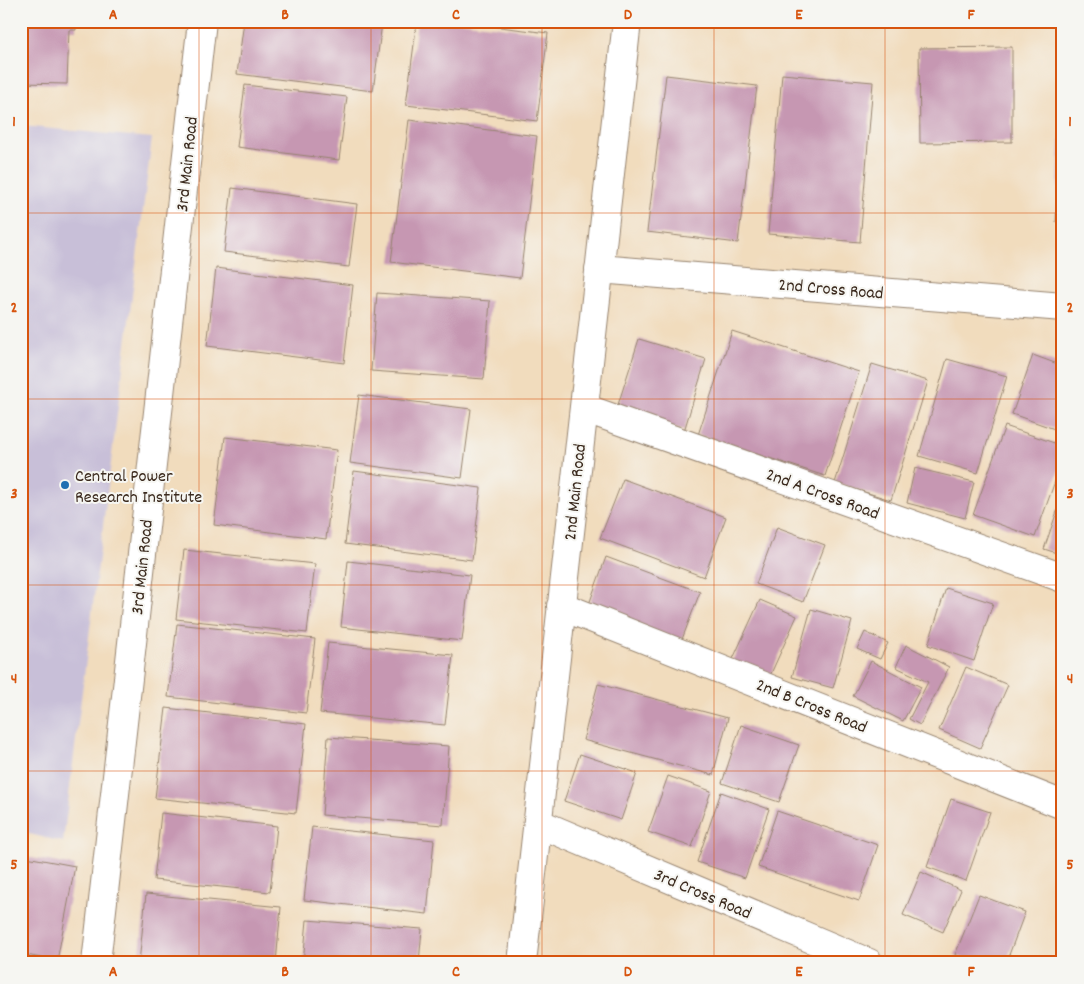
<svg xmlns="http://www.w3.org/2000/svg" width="1084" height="984" font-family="Dekko,sans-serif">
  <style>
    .industrial { fill: #c8bfd8 }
    .building { fill: #c697b2 }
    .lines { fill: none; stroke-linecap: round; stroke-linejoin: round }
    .street-casing { stroke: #96836e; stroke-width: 30 }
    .street { stroke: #fff; stroke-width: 28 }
    .grid { fill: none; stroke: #d7540e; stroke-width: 1; stroke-opacity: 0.55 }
    .poi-dot { fill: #1f6fb2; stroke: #f6f6f2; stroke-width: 2 }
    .labels { text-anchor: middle; stroke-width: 4; stroke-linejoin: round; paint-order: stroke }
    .street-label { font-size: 18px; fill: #3b2a1e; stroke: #f6f6f2 }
    .poi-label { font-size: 18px; fill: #3b2a1e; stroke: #f6f6f2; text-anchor: start }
    .neatline { fill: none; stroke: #d7540e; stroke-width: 2 }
    .grid-label { font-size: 16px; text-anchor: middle; font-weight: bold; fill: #d7540e }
  </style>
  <rect width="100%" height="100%" fill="#f6f6f2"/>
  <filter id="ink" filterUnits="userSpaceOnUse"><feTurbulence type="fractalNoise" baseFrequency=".02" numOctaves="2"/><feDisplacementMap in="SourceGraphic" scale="10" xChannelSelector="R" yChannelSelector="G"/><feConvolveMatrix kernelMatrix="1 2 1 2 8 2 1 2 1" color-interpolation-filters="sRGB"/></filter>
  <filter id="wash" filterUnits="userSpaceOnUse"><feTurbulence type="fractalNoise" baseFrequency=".0096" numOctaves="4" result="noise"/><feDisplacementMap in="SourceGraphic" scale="20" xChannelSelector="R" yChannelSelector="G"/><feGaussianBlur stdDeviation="1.12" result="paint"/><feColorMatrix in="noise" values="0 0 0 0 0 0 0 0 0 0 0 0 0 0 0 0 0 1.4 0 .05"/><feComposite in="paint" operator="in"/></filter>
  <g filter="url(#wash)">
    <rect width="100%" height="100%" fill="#f1dcbd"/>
    <path class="industrial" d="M 21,126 L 152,138 L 63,842 L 21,832 Z"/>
    <g id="blocks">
      <path class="building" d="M 21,21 L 76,21 L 76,30 L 69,30 L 67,84 L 21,83 Z
        M 244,21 L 363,21 L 382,23 L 373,91 L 237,74 Z
        M 417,21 L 452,21 L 548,33 L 537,121 L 406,105 Z
        M 854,21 L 883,21 L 883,25 Z
        M 1012,47 L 1012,142 L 920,143 L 919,48 Z
        M 782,74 L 873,82 L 860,242 L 768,234 Z
        M 666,75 L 757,86 L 738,243 L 647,232 Z
        M 245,85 L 347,97 L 339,160 L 237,147 Z
        M 409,120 L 537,136 L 520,278 L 391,262 Z
        M 1061,127 L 1063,127 L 1063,222 L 1056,222 Z
        M 232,188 L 357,204 L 349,267 L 224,252 Z
        M 216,268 L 353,285 L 344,363 L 207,346 Z
        M 377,293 L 490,301 L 484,379 L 371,371 Z
        M 732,331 L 859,372 L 825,476 L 698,435 Z
        M 639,339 L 706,359 L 684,431 L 616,411 Z
        M 1033,355 L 1063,366 L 1063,432 L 1012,414 Z
        M 947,359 L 1007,376 L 978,473 L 919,456 Z
        M 872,364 L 928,381 L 891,500 L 835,483 Z
        M 359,395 L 471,409 L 462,478 L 350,463 Z
        M 1005,426 L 1063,446 L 1063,459 L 1035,537 L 973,515 Z
        M 225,437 L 337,450 L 326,539 L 214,525 Z
        M 915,468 L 974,482 L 965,518 L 907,503 Z
        M 354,471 L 481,488 L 472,560 L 345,544 Z
        M 623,479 L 726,517 L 704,577 L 600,538 Z
        M 1062,497 L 1063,497 L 1063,555 L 1044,549 Z
        M 777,527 L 825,545 L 803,602 L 756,584 Z
        M 184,550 L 315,564 L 307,633 L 176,619 Z
        M 606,557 L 700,592 L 681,642 L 588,607 Z
        M 348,561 L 470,575 L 462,641 L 341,627 Z
        M 946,588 L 993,603 L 974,661 L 928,645 Z
        M 760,600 L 797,616 L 769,678 L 732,661 Z
        M 811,609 L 852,621 L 833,688 L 792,677 Z
        M 177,624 L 315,639 L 306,713 L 168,697 Z
        M 865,632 L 888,643 L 880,659 L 857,649 Z
        M 328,643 L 453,655 L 445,725 L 320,713 Z
        M 906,645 L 949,667 L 920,725 L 909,719 L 928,682 L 896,667 Z
        M 871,661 L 921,687 L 903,721 L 853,696 Z
        M 966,667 L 1008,685 L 980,748 L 939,730 Z
        M 598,684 L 728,718 L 713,775 L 583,740 Z
        M 166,708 L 306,724 L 296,813 L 155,798 Z
        M 741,725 L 799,745 L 779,802 L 722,783 Z
        M 328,737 L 449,746 L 443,825 L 322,815 Z
        M 580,754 L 637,773 L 621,820 L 564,801 Z
        M 668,776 L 711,791 L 692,847 L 648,832 Z
        M 721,792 L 769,809 L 745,878 L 697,862 Z
        M 951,799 L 990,812 L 966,881 L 927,867 Z
        M 777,811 L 878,845 L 859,901 L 758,867 Z
        M 161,813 L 277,826 L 270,892 L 154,880 Z
        M 312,827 L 434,840 L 427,914 L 304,900 Z
        M 21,856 L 75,866 L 57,961 L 21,954 Z
        M 921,872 L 961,890 L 943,932 L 903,915 Z
        M 146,894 L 281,907 L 276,963 L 139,963 Z
        M 979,895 L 1025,912 L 1006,963 L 975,963 L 955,955 Z
        M 1063,896 L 1063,911 L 1056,907 Z
        M 307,920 L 422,929 L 419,963 L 303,963 Z"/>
    </g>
  </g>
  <g filter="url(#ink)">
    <use href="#blocks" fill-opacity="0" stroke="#96836e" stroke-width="1"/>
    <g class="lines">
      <g class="street-casing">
        <path id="street" d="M 599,269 L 1063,307
          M 584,408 L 1063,578
          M 561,606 L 1063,805
          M 538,823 L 869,963
          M 96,963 L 202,21
          M 522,963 L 627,21"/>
      </g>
      <use href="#street" class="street"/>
    </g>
  </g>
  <path class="grid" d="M 199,21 L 199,963M 371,21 L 371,963M 542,21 L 542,963M 714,21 L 714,963M 885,21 L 885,963M 21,213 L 1063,213M 21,399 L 1063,399M 21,585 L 1063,585M 21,771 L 1063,771"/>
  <circle class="poi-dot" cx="65" cy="485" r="5"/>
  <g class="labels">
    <g class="street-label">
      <text transform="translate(186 164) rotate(-84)" y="6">3rd Main Road</text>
      <text transform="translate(831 288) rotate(5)" y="6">2nd Cross Road</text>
      <text transform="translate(574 492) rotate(-84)" y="6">2nd Main Road</text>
      <text transform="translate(823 493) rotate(20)" y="6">2nd A Cross Road</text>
      <text transform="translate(141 567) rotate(-84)" y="6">3rd Main Road</text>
      <text transform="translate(812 705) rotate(22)" y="6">2nd B Cross Road</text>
      <text transform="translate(703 893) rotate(23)" y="6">3rd Cross Road</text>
    </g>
    <g class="poi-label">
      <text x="75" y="481">Central Power<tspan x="75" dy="21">Research Institute</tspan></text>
    </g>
  </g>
  <rect width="1084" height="984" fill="none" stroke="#f6f6f2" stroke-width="55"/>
  <rect x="28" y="28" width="1028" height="928" class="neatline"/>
  <g class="grid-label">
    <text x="113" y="19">A</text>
    <text x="285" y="19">B</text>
    <text x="456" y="19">C</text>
    <text x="628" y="19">D</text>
    <text x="799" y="19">E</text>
    <text x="971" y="19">F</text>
    <text x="14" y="126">1</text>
    <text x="1070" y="126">1</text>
    <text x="14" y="312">2</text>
    <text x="1070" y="312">2</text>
    <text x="14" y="498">3</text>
    <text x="1070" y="498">3</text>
    <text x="14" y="683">4</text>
    <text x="1070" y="683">4</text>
    <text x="14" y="869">5</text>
    <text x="1070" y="869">5</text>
    <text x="113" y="976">A</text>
    <text x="285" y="976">B</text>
    <text x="456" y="976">C</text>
    <text x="628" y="976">D</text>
    <text x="799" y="976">E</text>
    <text x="971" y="976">F</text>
  </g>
</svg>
